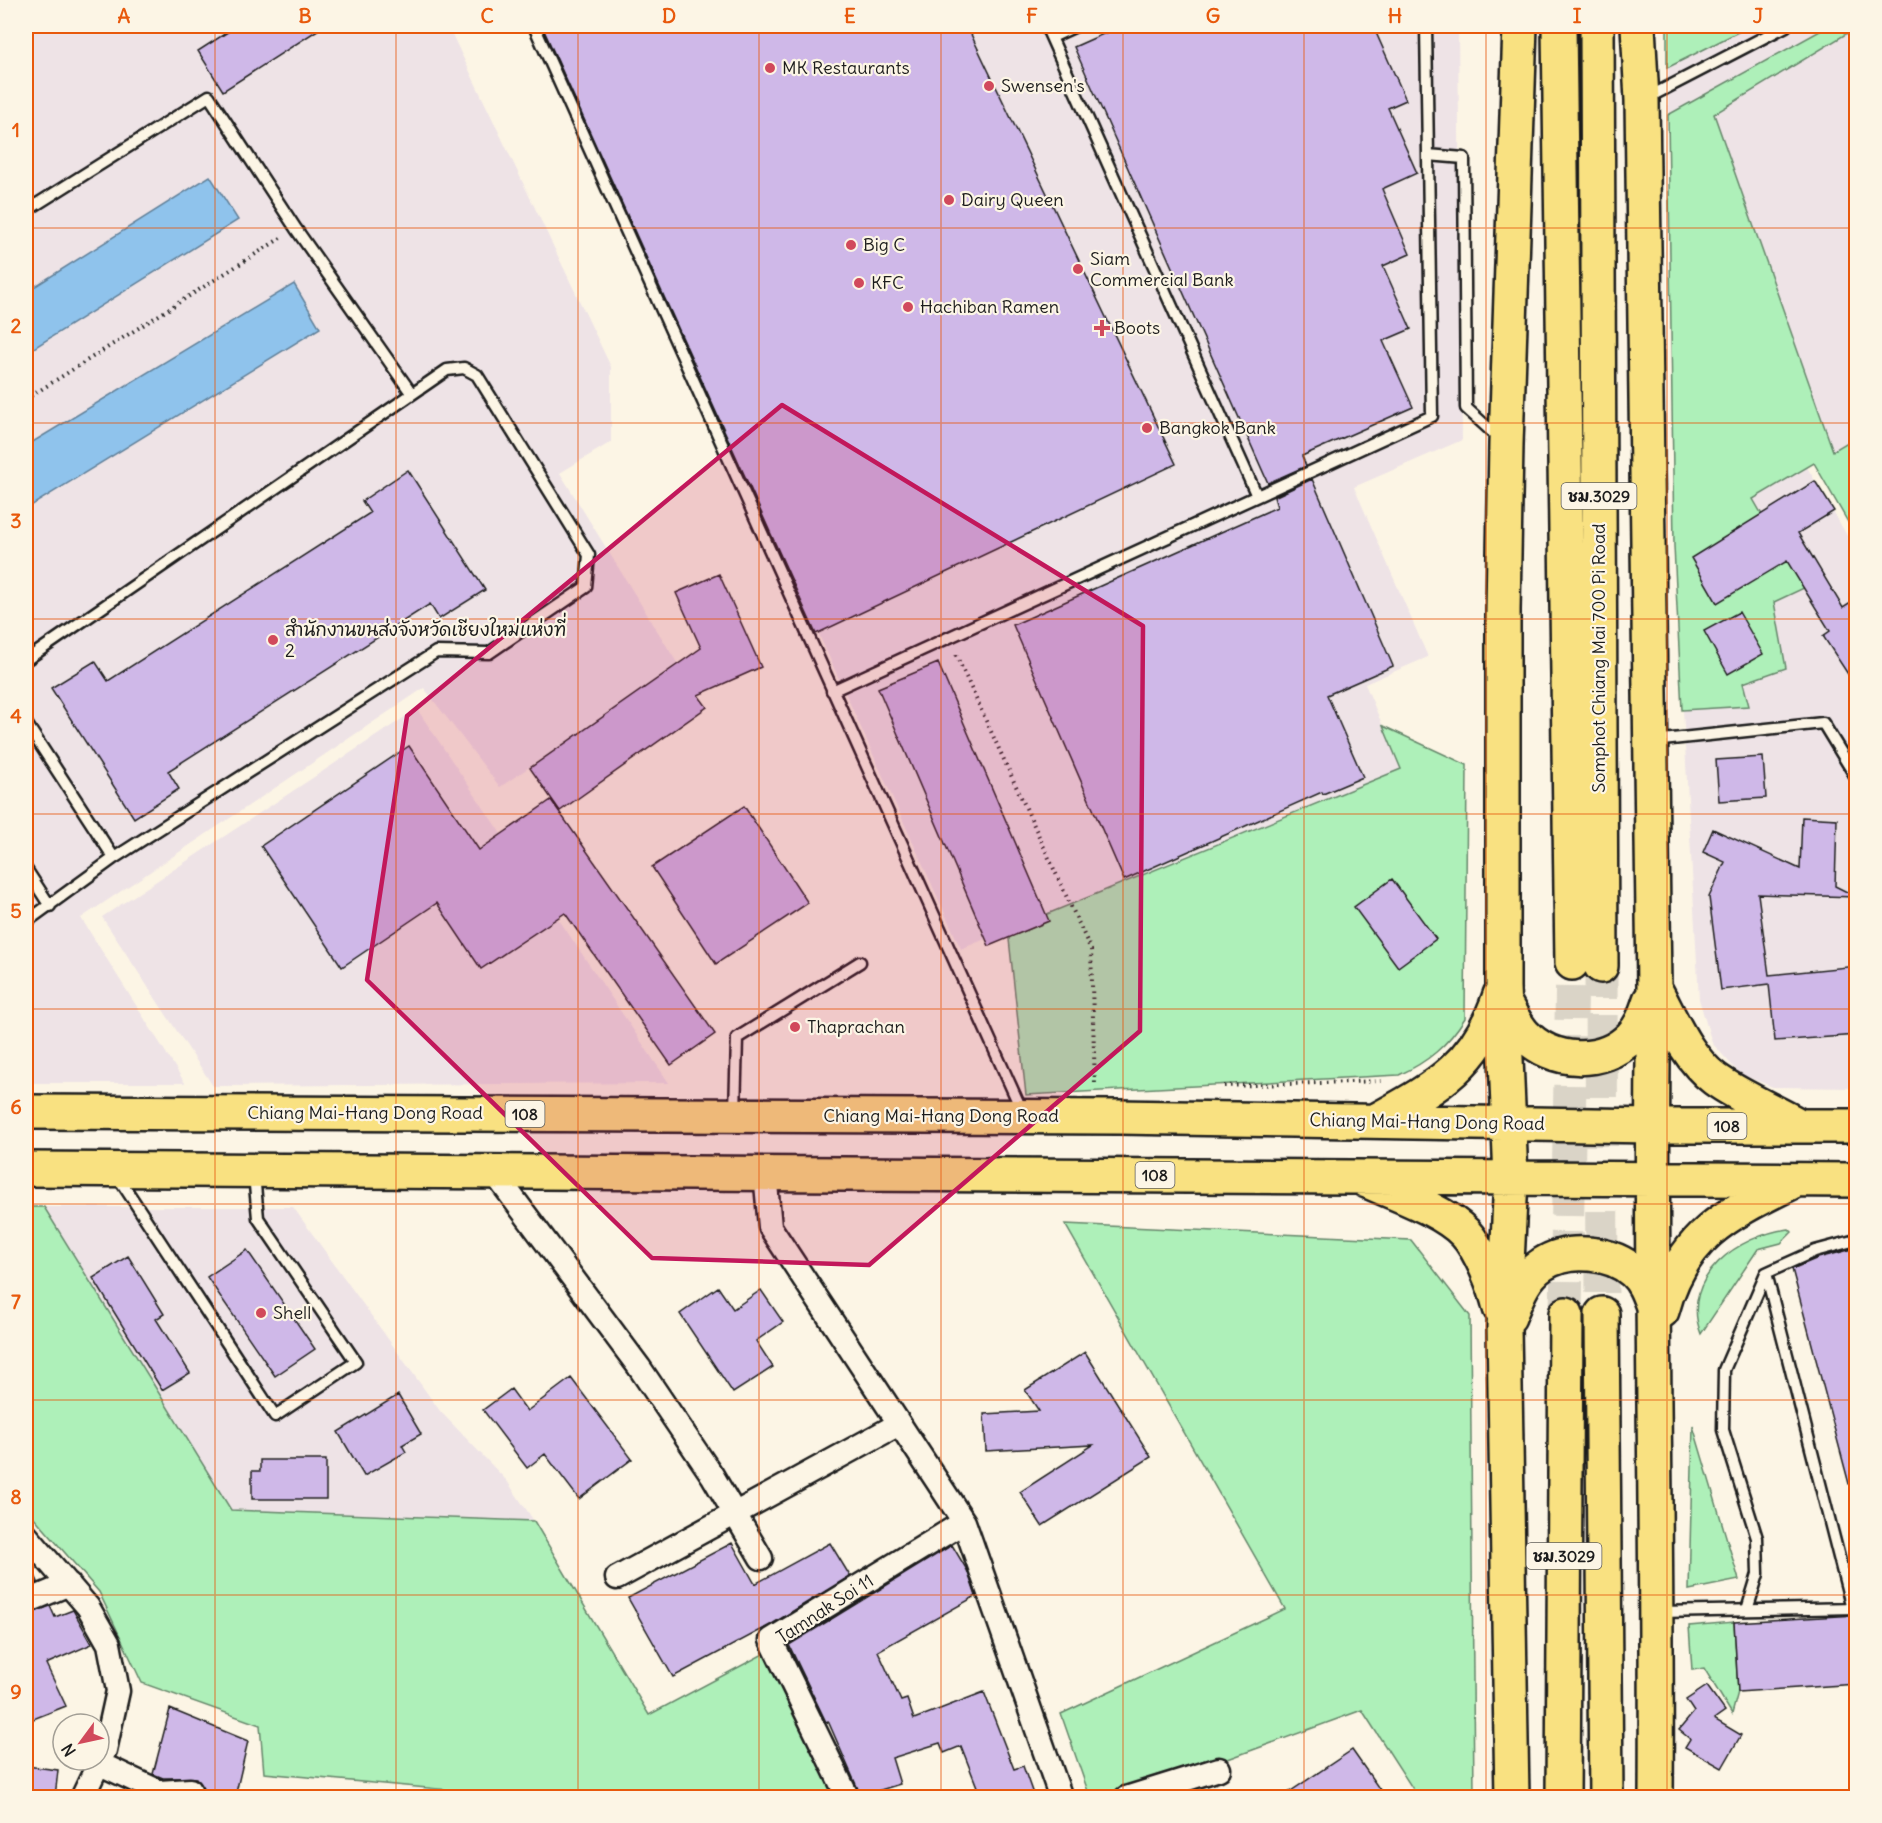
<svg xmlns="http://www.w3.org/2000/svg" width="1882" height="1823" font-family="Delius,'Playpen Sans Thai',sans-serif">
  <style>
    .built { fill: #eee3e6 }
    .green { fill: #aef0b9; stroke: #65866a; stroke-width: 1.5 }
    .water { fill: #8fc3ec; stroke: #618099; stroke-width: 1.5 }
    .building { fill: #cfb8e8; stroke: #1c1c1c; stroke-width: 1.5 }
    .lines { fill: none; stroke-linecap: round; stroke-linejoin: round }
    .primary-tunnel { stroke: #dad4c7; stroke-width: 33; stroke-dasharray: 33 16; stroke-linecap: butt }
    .service-casing { stroke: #1c1c1c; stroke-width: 15 }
    .minor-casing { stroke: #1c1c1c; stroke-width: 27 }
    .primary-casing { stroke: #1c1c1c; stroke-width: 38 }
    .path { stroke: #1c1c1c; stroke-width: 4; stroke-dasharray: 1.5 4.5; stroke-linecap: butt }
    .service { stroke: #fcf5e5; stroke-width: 10 }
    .minor { stroke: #fcf5e5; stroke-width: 22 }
    .primary { stroke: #f9e181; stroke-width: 33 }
    .marked { fill: #c2185b; fill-opacity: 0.2; stroke: #c2185b; stroke-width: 4.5; stroke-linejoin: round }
    .grid { fill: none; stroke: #e8590c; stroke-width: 1.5; stroke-opacity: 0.55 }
    .poi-dot { fill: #d1495b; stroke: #fcf5e5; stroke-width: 2 }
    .labels { text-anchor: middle; stroke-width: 4.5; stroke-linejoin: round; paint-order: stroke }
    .shield { fill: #fcf5e5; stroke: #5f5d58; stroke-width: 1.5 }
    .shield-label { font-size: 16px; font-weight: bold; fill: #1c1c1c }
    .poi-label { font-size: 18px; fill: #1c1c1c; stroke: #fcf5e5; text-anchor: start }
    .street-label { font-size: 18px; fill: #1c1c1c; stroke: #fcf5e5 }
    .neatline { fill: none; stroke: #e8590c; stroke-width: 2 }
    .grid-label { font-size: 20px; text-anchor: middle; font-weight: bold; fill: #e8590c }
  </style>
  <rect width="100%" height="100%" fill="#fcf5e5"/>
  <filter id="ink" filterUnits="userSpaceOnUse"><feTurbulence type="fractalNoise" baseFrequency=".0167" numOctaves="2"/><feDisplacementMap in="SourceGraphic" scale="12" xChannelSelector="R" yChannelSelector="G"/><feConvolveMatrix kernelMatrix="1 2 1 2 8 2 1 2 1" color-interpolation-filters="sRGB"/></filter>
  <g filter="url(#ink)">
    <path class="built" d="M 26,26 L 448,26 L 611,367 L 611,442 L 560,473 L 679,666 L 500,787 L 424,688 L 81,918 L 185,1083 L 26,1083 Z
      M 544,26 L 1458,26 L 1462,440 L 1354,487 L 1428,657 L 1365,684 L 1401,769 L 961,949 Z
      M 1667,26 L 1856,26 L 1856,437 L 1807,467 L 1856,551 L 1856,1088 L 1773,1087 L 1740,1074 L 1712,1043 L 1699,999 L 1674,546 Z
      M 417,709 L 669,1083 L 213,1086 L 102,917 Z
      M 44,1207 L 293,1207 L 440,1411 L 507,1481 L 534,1521 L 231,1510 Z"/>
    <path class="green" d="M 1667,26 L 1750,26 L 1667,68 Z
      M 1829,26 L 1855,26 L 1856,28 L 1714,114 L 1833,451 L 1856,437 L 1856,536 L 1814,463 L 1753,499 L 1804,588 L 1774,602 L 1786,668 L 1743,683 L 1749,706 L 1682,710 L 1674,546 L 1668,115 Z
      M 1383,726 L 1467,765 L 1465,1018 C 1448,1045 1428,1062 1399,1075 L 1026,1095 L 1008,930 L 1401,769 Z
      M 26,1207 L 44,1207 L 231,1510 L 534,1521 L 649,1715 L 767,1652 L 840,1797 L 463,1798 L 460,1791 L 264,1773 L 260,1725 L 142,1683 L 99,1592 L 26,1508 Z
      M 1065,1224 L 1411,1240 L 1470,1316 L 1474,1797 L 1418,1797 L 1362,1710 L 1124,1797 L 1090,1797 L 1061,1714 L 1285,1609 Z
      M 1789,1229 L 1792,1232 L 1781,1243 L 1758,1249 L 1701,1334 C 1679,1277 1739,1235 1789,1229 Z
      M 1693,1426 L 1739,1580 L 1689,1590 Z
      M 1734,1622 L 1738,1692 L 1732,1714 L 1704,1668 L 1692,1670 L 1689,1626 Z"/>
    <path class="water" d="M 210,176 L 238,220 L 26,353 L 26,292 Z
      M 294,284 L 320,328 L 26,509 L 26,446 Z"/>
    <path class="building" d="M 237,26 L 324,26 L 223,91 L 198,51 Z
      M 542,26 L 967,26 L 1176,464 L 816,634 Z
      M 1121,26 L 1373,26 L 1406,100 L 1388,108 L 1417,173 L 1382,189 L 1410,254 L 1383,266 L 1411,329 L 1383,341 L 1413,407 L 1302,456 L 1306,466 L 1268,483 L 1074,47 Z
      M 408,470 L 485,590 L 439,619 L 430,604 L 168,771 L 179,789 L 134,818 L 51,688 L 95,661 L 108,681 L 370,513 L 362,501 Z
      M 1312,479 L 1393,666 L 1327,695 L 1363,777 L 1323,794 L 1322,792 L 1124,880 L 1013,625 L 1277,507 L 1274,497 Z
      M 1815,481 L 1834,511 L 1798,533 L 1843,608 L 1857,599 L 1857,688 L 1823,636 L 1830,631 L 1787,561 L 1717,603 L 1691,558 Z
      M 719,574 L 761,667 L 698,695 L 707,707 L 560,811 L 530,768 L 701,648 L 676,593 Z
      M 1739,612 L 1763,654 L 1728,674 L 1704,631 Z
      M 938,663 L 1049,921 L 989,946 L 878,688 Z
      M 409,746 L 479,850 L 551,800 L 715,1034 L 671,1065 L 565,913 L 481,969 L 437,903 L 342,967 L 261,846 Z
      M 1763,757 L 1766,798 L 1719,801 L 1716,760 Z
      M 744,806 L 808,903 L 716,964 L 652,867 Z
      M 1802,817 L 1837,819 L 1835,886 L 1857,897 L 1758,894 L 1769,975 L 1857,966 L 1857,1035 L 1775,1041 L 1769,984 L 1721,990 L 1709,897 L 1725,862 L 1703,852 L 1713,829 L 1800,869 Z
      M 1392,879 L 1436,939 L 1398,967 L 1354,907 Z
      M 1857,1248 L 1857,1483 L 1849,1484 L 1792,1269 L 1818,1258 Z
      M 247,1250 L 315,1349 L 275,1376 L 207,1277 Z
      M 128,1256 L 164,1314 L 156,1319 L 190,1373 L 162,1390 L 93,1278 Z
      M 718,1287 L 733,1309 L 761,1290 L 783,1322 L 756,1341 L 773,1367 L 733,1393 L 680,1314 Z
      M 1085,1352 L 1151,1457 L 1042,1526 L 1020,1492 L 1093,1445 L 986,1451 L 984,1414 L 1039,1411 L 1025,1390 Z
      M 571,1378 L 632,1459 L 579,1499 L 545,1454 L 527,1468 L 483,1410 L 511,1389 L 527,1411 Z
      M 398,1395 L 421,1434 L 402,1445 L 406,1452 L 364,1476 L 338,1432 Z
      M 260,1460 L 326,1460 L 326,1499 L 252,1499 L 252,1471 L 260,1471 Z
      M 732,1543 L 755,1584 L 830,1543 L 850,1576 L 772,1624 L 673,1677 L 628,1598 Z
      M 952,1545 L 967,1570 L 976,1596 L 878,1651 L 901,1701 L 907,1699 L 914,1719 L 984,1692 L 1014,1769 L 1023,1766 L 1034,1797 L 981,1797 L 961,1746 L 944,1753 L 940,1743 L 892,1758 L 900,1784 L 861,1796 L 828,1721 L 826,1722 L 789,1645 Z
      M 26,1556 L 38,1582 L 26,1588 Z
      M 50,1606 L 55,1617 L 73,1610 L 92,1644 L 46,1664 L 66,1706 L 26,1722 L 26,1615 Z
      M 1857,1615 L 1857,1684 L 1738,1692 L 1734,1622 Z
      M 1707,1686 L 1725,1711 L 1714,1719 L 1741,1735 L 1722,1768 L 1685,1747 L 1690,1739 L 1679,1730 L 1694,1712 L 1686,1700 Z
      M 170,1709 L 248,1741 L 235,1797 L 201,1797 L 203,1789 L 196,1778 L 163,1778 L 153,1774 Z
      M 1352,1750 L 1385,1797 L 1282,1797 Z
      M 26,1766 L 58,1770 L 55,1797 L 26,1797 Z"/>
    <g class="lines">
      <path class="primary-tunnel" d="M 1601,966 L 1602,1314
        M 1566,1314 L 1572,963"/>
      <g class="service-casing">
        <path id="service" d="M 534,26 L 1022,1111
          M 1046,26 L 1257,496
          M 1052,37 L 1076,26
          M 1645,99 L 1786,26
          M 1428,155 L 1464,158 L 1466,408 L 1499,438
          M 26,211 L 209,96 L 296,229 L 412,394
          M 26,660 L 447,370 L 464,368 L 477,375 L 589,555 L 586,587 L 489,653 L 436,652 L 114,858 L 26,922
          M 832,691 L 1432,416 L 1426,26
          M 26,723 L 114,858
          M 1653,741 L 1823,723 L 1856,777
          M 26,869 L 50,906
          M 735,1112 L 737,1038 L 860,962
          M 116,1174 L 275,1416 L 356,1362 L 258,1218 L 254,1174
          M 1766,1273 L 1852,1608
          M 1747,1610 L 1758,1574 L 1757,1538 L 1723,1430 L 1724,1370 L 1766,1273 L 1815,1251 L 1856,1240
          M 1659,1612 L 1856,1608"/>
      </g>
      <g class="minor-casing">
        <path id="minor" d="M 493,1171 L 639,1367 L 712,1475 L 761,1558
          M 765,1173 L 770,1227 L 964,1522 L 1061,1798
          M 26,1535 L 88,1607 L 109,1644 L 118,1691 L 105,1750 L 82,1798
          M 617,1578 L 899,1424
          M 26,1602 L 69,1584
          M 98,1763 L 160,1792 L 190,1790
          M 848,1798 L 771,1640 L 964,1522
          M 1126,1798 L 1219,1769"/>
      </g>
      <g class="primary-casing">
        <path id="primary" d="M 1559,26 L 1572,963
          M 1597,26 L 1601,966
          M 1638,26 L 1642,100 L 1654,987 C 1649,1257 1658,1527 1656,1798
          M 1656,991 C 1672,1021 1687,1058 1715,1079 C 1738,1096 1774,1111 1800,1126
          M 1504,1002 C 1510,1013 1516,1025 1524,1034 C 1552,1064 1603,1066 1631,1037 C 1642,1026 1645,1014 1650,1000
          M 26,1112 L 1119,1117 L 1652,1126 L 1856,1126
          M 1377,1120 C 1438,1086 1477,1065 1500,995
          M 26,1169 L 1856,1180
          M 1367,1181 C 1396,1194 1443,1210 1465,1233 C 1480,1249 1495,1286 1500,1308
          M 1662,1311 C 1682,1235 1727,1214 1792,1182
          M 1602,1314 L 1606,1798
          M 1509,1317 C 1517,1297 1524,1276 1543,1264 C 1569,1247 1612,1252 1634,1272 C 1645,1282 1649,1296 1654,1309
          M 1512,1798 L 1504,1327 L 1511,1178 L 1503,987 L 1503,610 L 1506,444 L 1520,26
          M 1563,1798 L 1566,1314"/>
      </g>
      <path class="path" d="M 26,399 L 281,238
        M 956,655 L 1091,950 L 1095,1086
        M 1224,1086 L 1382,1081"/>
      <use href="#service" class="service"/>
      <use href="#minor" class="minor"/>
      <use href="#primary" class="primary"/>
    </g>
  </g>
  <path class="marked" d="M 782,405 L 1143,626 L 1140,1031 L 869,1265 L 652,1258 L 367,980 L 407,716 Z"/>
  <path class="grid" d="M 215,26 L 215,1798M 396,26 L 396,1798M 578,26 L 578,1798M 759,26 L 759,1798M 941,26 L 941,1798M 1123,26 L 1123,1798M 1304,26 L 1304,1798M 1486,26 L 1486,1798M 1667,26 L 1667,1798M 26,228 L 1856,228M 26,423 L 1856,423M 26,619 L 1856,619M 26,814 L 1856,814M 26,1009 L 1856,1009M 26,1204 L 1856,1204M 26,1400 L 1856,1400M 26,1595 L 1856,1595"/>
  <g class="poi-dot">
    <circle cx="770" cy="68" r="6"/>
    <circle cx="989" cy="86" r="6"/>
    <circle cx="949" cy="200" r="6"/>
    <circle cx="851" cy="245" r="6"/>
    <circle cx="1078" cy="269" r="6"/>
    <circle cx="859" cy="283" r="6"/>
    <circle cx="908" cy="307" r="6"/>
    <path d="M1099 319h6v6h6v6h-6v6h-6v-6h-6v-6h6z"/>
    <circle cx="1147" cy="428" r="6"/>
    <circle cx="273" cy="640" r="6"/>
    <circle cx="795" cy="1027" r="6"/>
    <circle cx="261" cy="1313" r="6"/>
  </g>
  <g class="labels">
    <g class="shield">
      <rect x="1561.5" y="483" width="75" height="26" rx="4.5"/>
      <rect x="505.5" y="1101" width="39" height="26" rx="4.5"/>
      <rect x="1707.5" y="1113" width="39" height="26" rx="4.5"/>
      <rect x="1135.5" y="1162" width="39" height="26" rx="4.5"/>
      <rect x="1526.5" y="1543" width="75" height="26" rx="4.5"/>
    </g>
    <g class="shield-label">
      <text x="1599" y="502">ชม.3029</text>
      <text x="525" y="1120">108</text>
      <text x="1727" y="1132">108</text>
      <text x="1155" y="1181">108</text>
      <text x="1564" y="1562">ชม.3029</text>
    </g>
    <g class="poi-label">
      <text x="782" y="74">MK Restaurants</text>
      <text x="1001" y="92">Swensen's</text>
      <text x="961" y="206">Dairy Queen</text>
      <text x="863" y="251">Big C</text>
      <text x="1090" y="265">Siam<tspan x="1090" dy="21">Commercial Bank</tspan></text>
      <text x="871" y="289">KFC</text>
      <text x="920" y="313">Hachiban Ramen</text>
      <text x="1114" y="334">Boots</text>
      <text x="1159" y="434">Bangkok Bank</text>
      <text x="285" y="636">สำนักงานขนส่งจังหวัดเชียงใหม่แห่งที่<tspan x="285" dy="21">2</tspan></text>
      <text x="807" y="1033">Thaprachan</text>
      <text x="273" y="1319">Shell</text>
    </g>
    <g class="street-label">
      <text transform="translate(1599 658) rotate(-90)" y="6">Somphot Chiang Mai 700 Pi Road</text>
      <text x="365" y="1119">Chiang Mai-Hang Dong Road</text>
      <text x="941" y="1122">Chiang Mai-Hang Dong Road</text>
      <text transform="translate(1427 1122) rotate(1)" y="6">Chiang Mai-Hang Dong Road</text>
      <text transform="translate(825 1609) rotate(-33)" y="6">Tamnak Soi 11</text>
    </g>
  </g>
  <rect width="1882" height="1823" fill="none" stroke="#fcf5e5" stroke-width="66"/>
  <g transform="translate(81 1742) rotate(237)"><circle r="28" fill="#fcf5e5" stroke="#a29e95" stroke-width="1.5"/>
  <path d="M0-4.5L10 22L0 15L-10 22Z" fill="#d1495b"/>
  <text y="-9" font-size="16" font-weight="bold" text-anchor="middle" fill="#1c1c1c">N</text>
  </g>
  <rect x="33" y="33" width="1816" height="1757" class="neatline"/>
  <g class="grid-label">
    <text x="124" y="23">A</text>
    <text x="305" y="23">B</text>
    <text x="487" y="23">C</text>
    <text x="669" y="23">D</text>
    <text x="850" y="23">E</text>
    <text x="1032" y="23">F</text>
    <text x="1213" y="23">G</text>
    <text x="1395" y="23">H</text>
    <text x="1577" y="23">I</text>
    <text x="1758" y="23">J</text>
    <text x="16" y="137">1</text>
    <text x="16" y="333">2</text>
    <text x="16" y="528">3</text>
    <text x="16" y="723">4</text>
    <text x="16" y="918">5</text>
    <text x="16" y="1114">6</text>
    <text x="16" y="1309">7</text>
    <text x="16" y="1504">8</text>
    <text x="16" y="1699">9</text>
  </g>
</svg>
